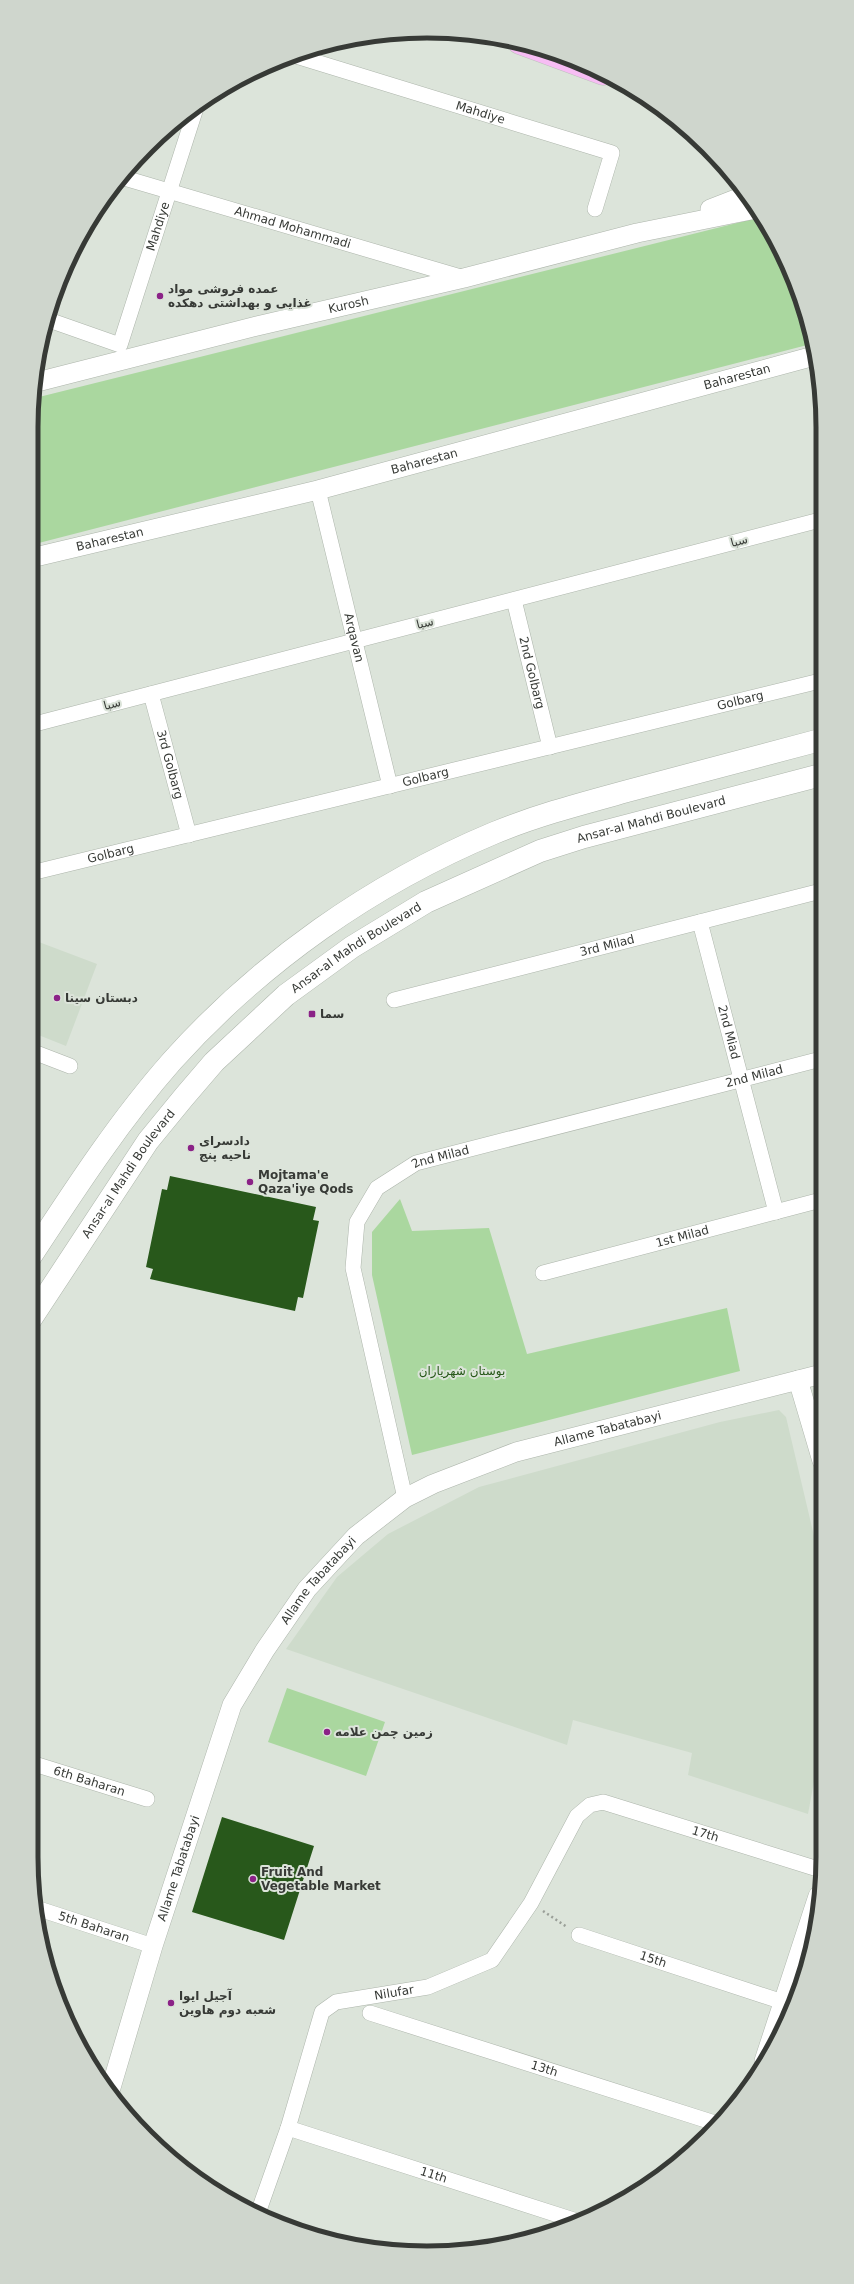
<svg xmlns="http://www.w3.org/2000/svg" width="854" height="2284" font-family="'DejaVu Sans',Vazirmatn,sans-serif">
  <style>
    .built { fill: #cedbcb }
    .green { fill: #aad79f }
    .building { fill: #28581b }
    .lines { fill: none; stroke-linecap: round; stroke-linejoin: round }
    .minor-casing { stroke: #adb5ab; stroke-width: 16 }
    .tertiary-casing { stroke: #adb5ab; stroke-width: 20 }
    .secondary-casing { stroke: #adb5ab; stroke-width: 23 }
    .primary-casing { stroke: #bfc0bf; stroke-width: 23 }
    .path { stroke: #9a9f98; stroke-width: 2.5; stroke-dasharray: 2 3; stroke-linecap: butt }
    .minor { stroke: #fff; stroke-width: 15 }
    .tertiary { stroke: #fff; stroke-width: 19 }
    .secondary { stroke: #fff; stroke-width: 22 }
    .primary { stroke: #f7bdf4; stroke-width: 22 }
    .poi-dot { fill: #8b2287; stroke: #dce4da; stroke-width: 1.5 }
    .labels { text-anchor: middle; stroke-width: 4; stroke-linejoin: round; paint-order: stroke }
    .street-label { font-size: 12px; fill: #373a36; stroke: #dce4da }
    .poi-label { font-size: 12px; font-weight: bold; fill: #373a36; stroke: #dce4da; text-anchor: start }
    .park-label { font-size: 12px; fill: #265818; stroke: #dce4da }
    .rim { fill: none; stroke: #373a36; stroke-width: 5 }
  </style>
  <rect width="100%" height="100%" fill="#dce4da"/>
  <path class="built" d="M 31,939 L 97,964 L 66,1046 L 31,1032 Z
    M 779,1410 L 786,1417 L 822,1570 L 823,1733 L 808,1814 L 688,1775 L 692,1753 L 573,1720 L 567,1745 L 286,1649 L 337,1577 L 388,1534 L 479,1487 L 720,1422 Z"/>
  <path class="green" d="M 761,217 C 789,255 799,299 811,344 L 31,545 L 31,427 L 35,398 Z
    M 400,1199 L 412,1231 L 489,1228 L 527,1354 L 727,1308 L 740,1371 L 412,1455 L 372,1275 L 372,1232 Z
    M 287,1688 L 385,1722 L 366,1776 L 268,1742 Z"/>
  <path class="building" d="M 170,1176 L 316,1207 L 313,1220 L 319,1221 L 303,1298 L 298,1297 L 295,1311 L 150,1279 L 153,1269 L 146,1267 L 162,1189 L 167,1190 Z
    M 222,1817 L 314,1846 L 284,1940 L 192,1912 Z"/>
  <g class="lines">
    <g class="minor-casing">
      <g id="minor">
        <path id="s1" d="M 293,55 L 612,153 L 595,209"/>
        <path id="s2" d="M 121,177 L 464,278"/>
        <path id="s3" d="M 46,319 L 120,345 L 196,108"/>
        <path id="s4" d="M 318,490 L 390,786"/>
        <path id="s5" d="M 514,600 L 550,747"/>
        <path id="s6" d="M 151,694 L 189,835"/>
        <path d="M 31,725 L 820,520"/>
        <path id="s7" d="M 31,873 L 820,681"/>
        <path id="s8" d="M 700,922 L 776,1212"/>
        <path id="s9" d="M 394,1000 L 821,891"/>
        <path d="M 31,1051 L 70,1066"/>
        <path id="s10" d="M 543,1273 L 821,1200"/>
        <path id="s11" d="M 405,1498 L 353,1268 L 357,1222 L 377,1188 L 416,1163 L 821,1059"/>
        <path id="s12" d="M 31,1763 L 147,1799"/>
        <path id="s13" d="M 36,1908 L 153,1946"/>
        <path id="s14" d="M 579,1935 L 792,2005"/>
        <path id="s15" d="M 370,2013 L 718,2124"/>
        <path id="s16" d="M 288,2128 L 580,2222"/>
        <path id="s17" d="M 258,2213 L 288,2128 L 322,2012 L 336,2002 L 428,1987 L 492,1960 L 531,1903 L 577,1816 L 590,1805 L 603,1802 L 821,1870"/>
      </g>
    </g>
    <g class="tertiary-casing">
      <g id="tertiary">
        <path d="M 710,209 L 746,195"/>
        <path id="s18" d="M 37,382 L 257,326 L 464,278 L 637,233 L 756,209"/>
        <path id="s19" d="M 31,558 L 318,490 L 814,356"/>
        <path d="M 798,1380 L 822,1461"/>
        <path d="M 764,2061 L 818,1896"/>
        <path id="s20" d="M 110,2091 L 153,1946 L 232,1705 L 265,1650 L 307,1589 L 356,1536 L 405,1498 L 433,1484 L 516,1452 L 822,1374"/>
      </g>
    </g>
    <g class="secondary-casing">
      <g id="secondary">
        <path d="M 31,1256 C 75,1189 119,1121 172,1061 C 261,962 372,884 494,833 C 540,814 588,802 635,789 C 697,772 759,756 820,740"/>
        <path id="s21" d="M 31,1319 L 148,1141 L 184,1097 L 214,1062 L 286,995 L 352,947 L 426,902 L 540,851 L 584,837 L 821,775"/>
      </g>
    </g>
    <g class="primary-casing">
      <path id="primary" d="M 519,43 L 603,74"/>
    </g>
    <path class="path" d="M 453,32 L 460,33
      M 543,1911 L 567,1927"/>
    <use href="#minor" class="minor"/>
    <use href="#tertiary" class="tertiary"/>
    <use href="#secondary" class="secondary"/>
    <use href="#primary" class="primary"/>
  </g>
  <g class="poi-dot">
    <circle cx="160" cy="296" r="4"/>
    <circle cx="57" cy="998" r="4"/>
    <rect x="308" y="1010" width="8" height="8" rx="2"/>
    <circle cx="191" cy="1148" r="4"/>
    <circle cx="250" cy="1182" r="4"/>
    <circle cx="327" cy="1732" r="4"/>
    <circle cx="253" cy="1879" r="4"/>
    <circle cx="171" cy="2003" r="4"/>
  </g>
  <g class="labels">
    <g class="street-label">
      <text dy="4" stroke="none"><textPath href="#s1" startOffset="196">Mahdiye</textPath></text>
      <text dy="4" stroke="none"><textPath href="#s3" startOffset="203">Mahdiye</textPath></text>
      <text dy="4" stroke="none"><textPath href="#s2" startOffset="179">Ahmad Mohammadi</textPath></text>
      <text dy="4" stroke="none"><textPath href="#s18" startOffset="321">Kurosh</textPath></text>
      <text dy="4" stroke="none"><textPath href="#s19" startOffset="729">Baharestan</textPath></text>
      <text dy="4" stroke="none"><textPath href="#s19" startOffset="405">Baharestan</textPath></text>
      <text dy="4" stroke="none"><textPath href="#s19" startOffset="81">Baharestan</textPath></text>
      <text transform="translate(739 541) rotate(-15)" y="4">سبا</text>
      <text transform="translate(425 623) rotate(-14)" y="4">سبا</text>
      <text dy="4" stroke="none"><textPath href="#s4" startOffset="152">Arqavan</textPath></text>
      <text dy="4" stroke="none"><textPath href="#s5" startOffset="75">2nd Golbarg</textPath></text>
      <text dy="4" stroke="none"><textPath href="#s7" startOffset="730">Golbarg</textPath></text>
      <text transform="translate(112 704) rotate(-15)" y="4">سبا</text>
      <text dy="4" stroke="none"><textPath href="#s6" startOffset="73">3rd Golbarg</textPath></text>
      <text dy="4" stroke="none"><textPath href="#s7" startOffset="406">Golbarg</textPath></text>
      <text dy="4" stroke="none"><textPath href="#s21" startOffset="823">Ansar-al Mahdi Boulevard</textPath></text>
      <text dy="4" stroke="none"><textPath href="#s7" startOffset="82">Golbarg</textPath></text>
      <text dy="4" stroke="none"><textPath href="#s9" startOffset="220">3rd Milad</textPath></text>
      <text dy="4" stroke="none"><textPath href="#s21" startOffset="499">Ansar-al Mahdi Boulevard</textPath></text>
      <text dy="4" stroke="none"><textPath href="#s8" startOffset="114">2nd Miad</textPath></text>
      <text dy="4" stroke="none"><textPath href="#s11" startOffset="717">2nd Milad</textPath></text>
      <text dy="4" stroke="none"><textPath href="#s11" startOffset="393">2nd Milad</textPath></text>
      <text dy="4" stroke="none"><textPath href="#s21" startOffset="175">Ansar-al Mahdi Boulevard</textPath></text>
      <text dy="4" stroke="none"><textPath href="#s10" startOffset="144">1st Milad</textPath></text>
      <text dy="4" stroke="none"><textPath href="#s20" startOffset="892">Allame Tabatabayi</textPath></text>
      <text dy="4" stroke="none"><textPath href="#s20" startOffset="557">Allame Tabatabayi</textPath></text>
      <text dy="4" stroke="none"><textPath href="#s12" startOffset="61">6th Baharan</textPath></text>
      <text dy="4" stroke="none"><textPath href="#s17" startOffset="696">17th</textPath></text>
      <text dy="4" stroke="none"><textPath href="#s20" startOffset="233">Allame Tabatabayi</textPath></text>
      <text dy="4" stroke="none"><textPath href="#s13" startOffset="61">5th Baharan</textPath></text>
      <text dy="4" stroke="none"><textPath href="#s14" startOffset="78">15th</textPath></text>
      <text dy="4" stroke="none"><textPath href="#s17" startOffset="287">Nilufar</textPath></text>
      <text dy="4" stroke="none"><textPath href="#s15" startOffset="183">13th</textPath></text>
      <text dy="4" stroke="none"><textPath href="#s16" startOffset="153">11th</textPath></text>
    </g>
    <g class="poi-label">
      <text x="168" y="293">عمده فروشی مواد<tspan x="168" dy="14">غذایی و بهداشتی دهکده</tspan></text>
      <text x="65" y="1002">دبستان سینا</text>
      <text x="320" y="1018">سما</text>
      <text x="199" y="1145">دادسرای<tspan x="199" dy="14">ناحیه پنج</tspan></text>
      <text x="258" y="1179">Mojtama'e<tspan x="258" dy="14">Qaza'iye Qods</tspan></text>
      <text x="335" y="1736">زمین چمن علامه</text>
      <text x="261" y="1876">Fruit And<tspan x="261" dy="14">Vegetable Market</tspan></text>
      <text x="179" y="2000">آجیل ایوا<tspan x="179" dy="14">شعبه دوم هاوین</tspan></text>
    </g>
    <g class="park-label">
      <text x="462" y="1375">بوستان شهریاران</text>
    </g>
  </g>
  <path d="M0 0H854V2284H0ZM427 38H427A389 389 0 0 1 816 427V1857A389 389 0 0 1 427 2246H427A389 389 0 0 1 38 1857V427A389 389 0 0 1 427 38Z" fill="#cfd6cd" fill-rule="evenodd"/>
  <path class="rim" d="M427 38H427A389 389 0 0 1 816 427V1857A389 389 0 0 1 427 2246H427A389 389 0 0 1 38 1857V427A389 389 0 0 1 427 38Z"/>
</svg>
